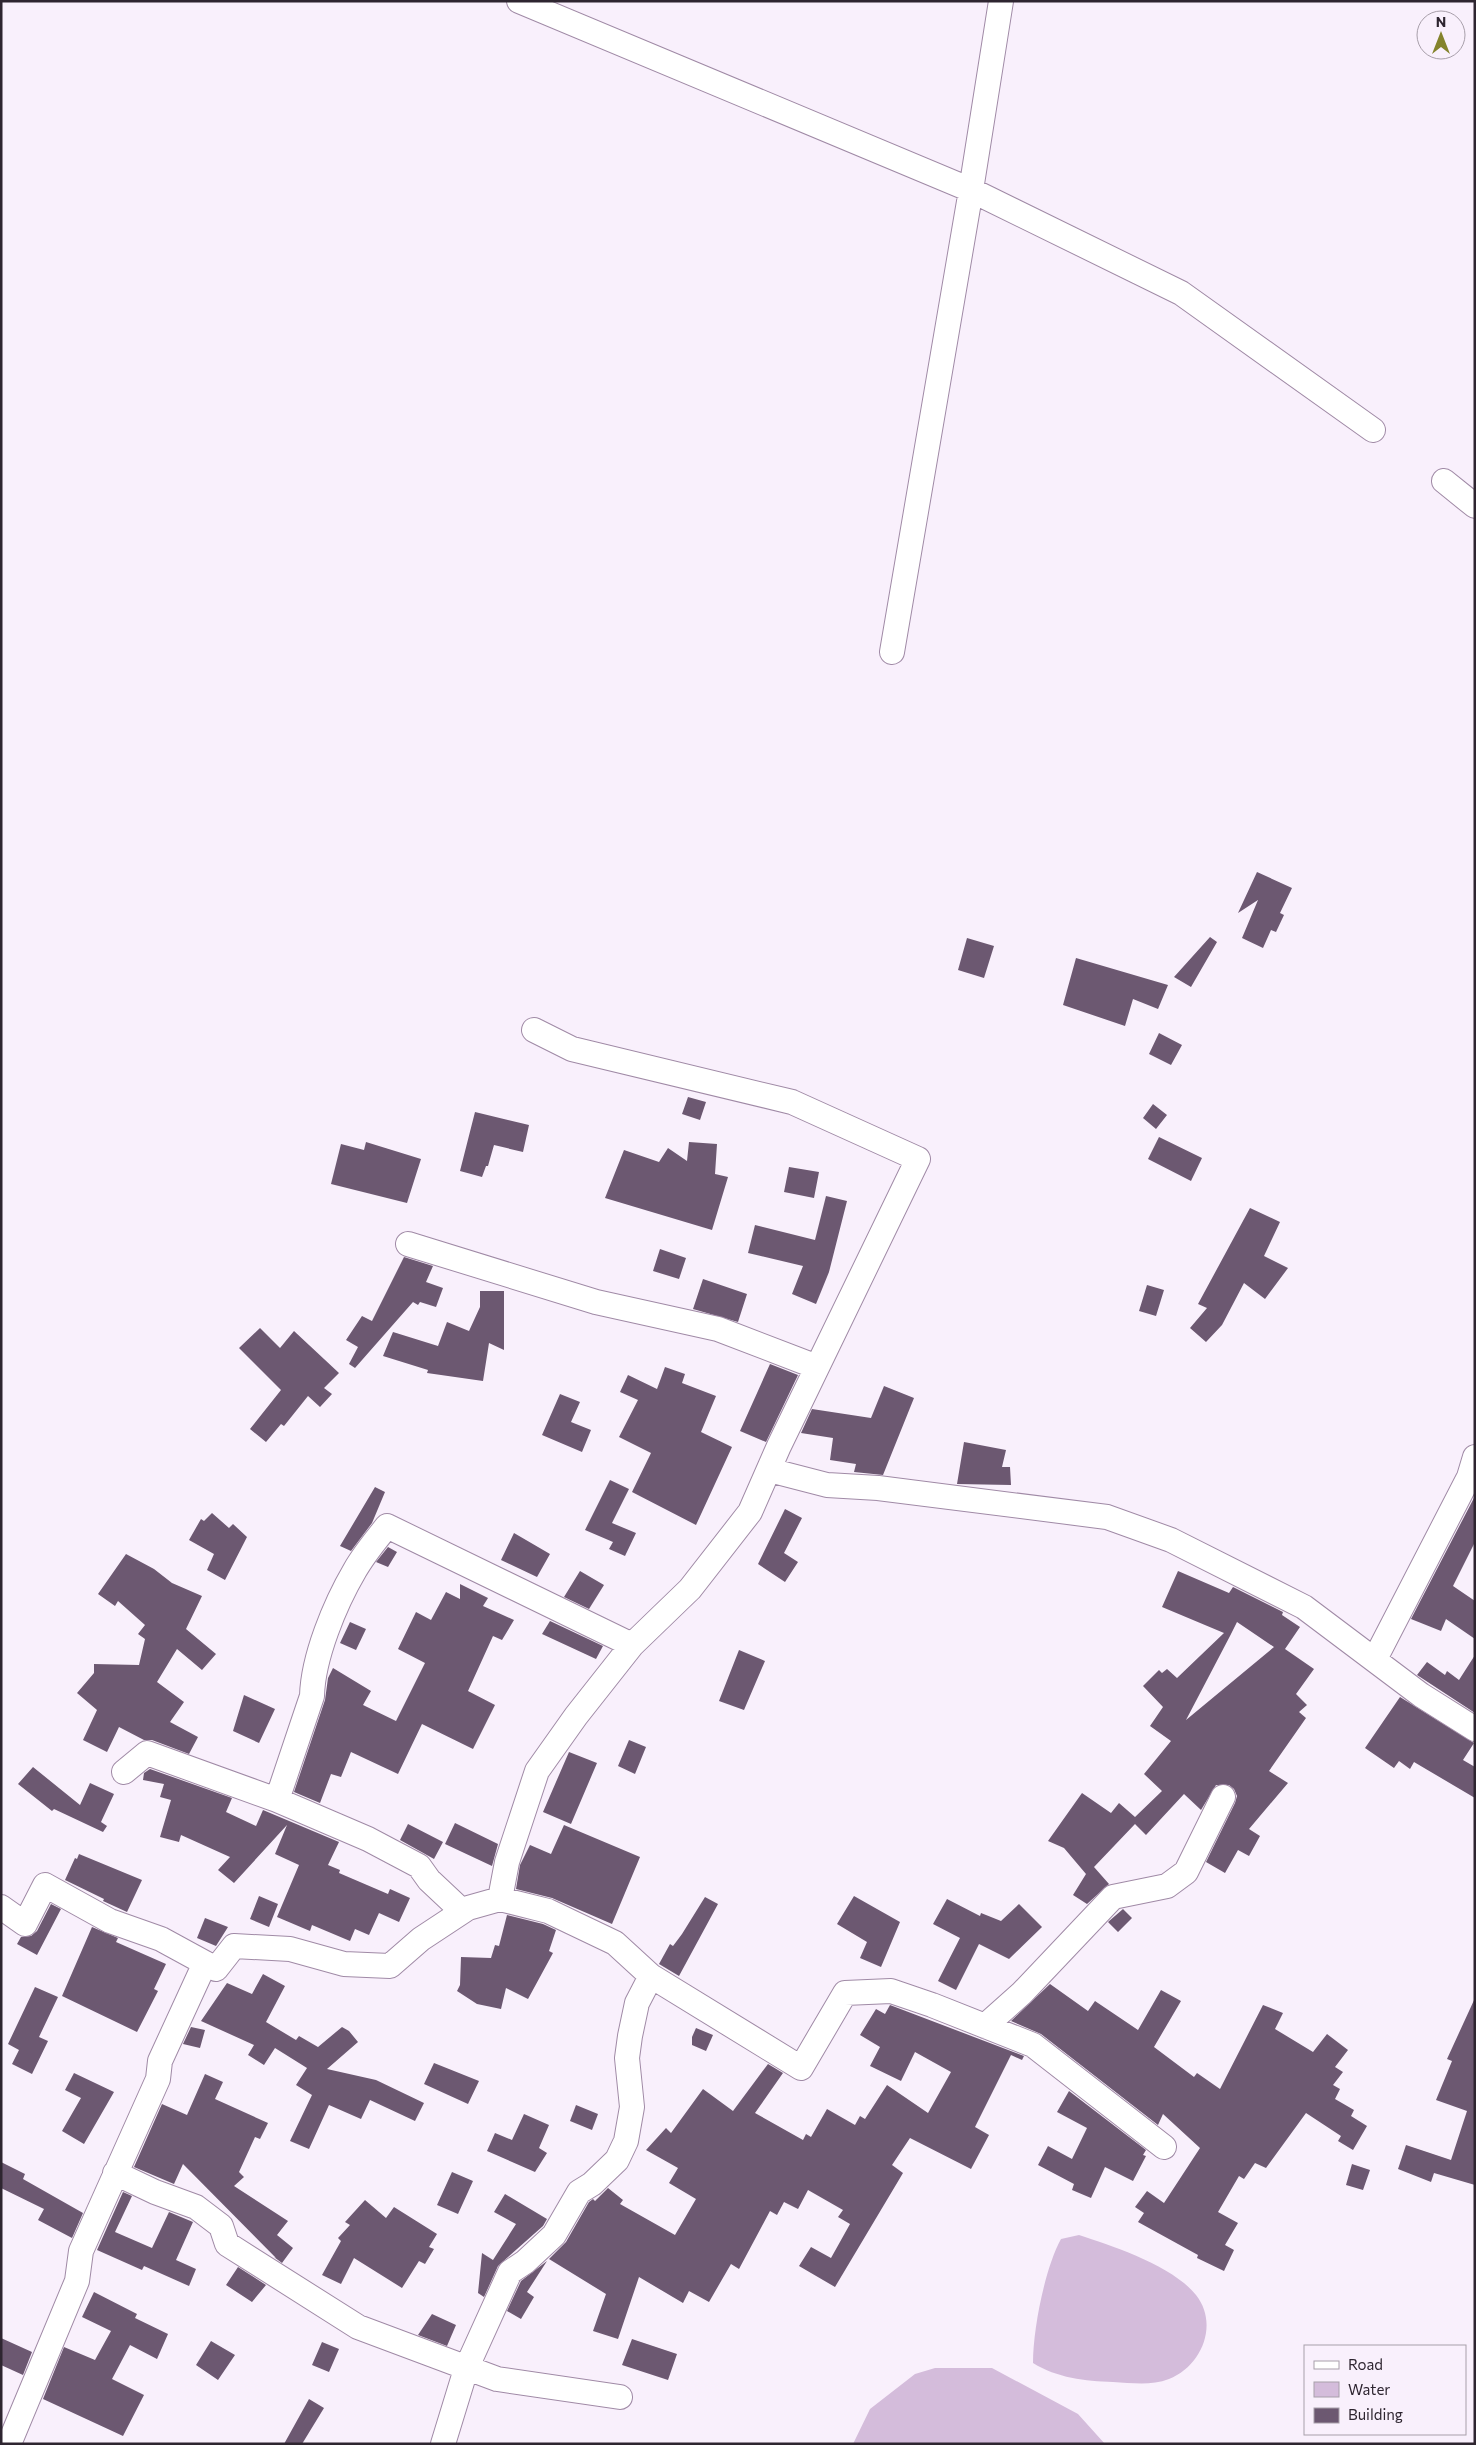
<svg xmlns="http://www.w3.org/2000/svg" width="1476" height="2445" font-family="Commissioner,sans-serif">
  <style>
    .water { fill: #d4bcdb }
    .building { fill: #6c5871; fill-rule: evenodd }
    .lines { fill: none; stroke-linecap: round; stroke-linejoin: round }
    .minor-casing { stroke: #a08aa6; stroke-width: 26 }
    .minor { stroke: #fff; stroke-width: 24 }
  </style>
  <rect width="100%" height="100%" fill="#f9f0fc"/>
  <path class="water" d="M 1079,2235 C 1113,2246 1173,2266 1196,2295 C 1219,2324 1202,2366 1169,2379 C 1151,2386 1132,2383 1113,2382 C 1085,2381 1057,2378 1033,2363 C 1033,2329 1045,2268 1061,2239 Z
    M 935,2368 L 992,2368 L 1078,2414 L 1105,2444 L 853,2444 L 870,2409 L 915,2374 Z"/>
  <path class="building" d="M 1257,872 L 1292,888 L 1280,913 L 1284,915 L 1276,932 L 1271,930 L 1263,948 L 1242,938 L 1258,900 L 1238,913 Z
    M 1210,937 L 1217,942 L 1191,987 L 1174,977 Z
    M 967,938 L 994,946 L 984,978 L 958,970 Z
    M 1076,958 L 1168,985 L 1158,1009 L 1133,999 L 1125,1026 L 1063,1005 Z
    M 1159,1033 L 1182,1045 L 1171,1065 L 1149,1054 Z
    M 688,1097 L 706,1102 L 700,1120 L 682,1114 Z
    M 1153,1104 L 1167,1115 L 1156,1129 L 1143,1118 Z
    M 475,1112 L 529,1125 L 523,1152 L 494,1145 L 488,1166 L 486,1166 L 482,1177 L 460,1171 Z
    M 1159,1137 L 1202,1158 L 1191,1181 L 1148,1159 Z
    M 366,1142 L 421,1159 L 407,1203 L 331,1184 L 341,1144 L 364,1150 Z
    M 689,1142 L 717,1144 L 715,1174 L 728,1177 L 712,1230 L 605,1198 L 624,1150 L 659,1162 L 668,1148 L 687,1161 Z
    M 789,1167 L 819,1172 L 814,1198 L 784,1192 Z
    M 826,1196 L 847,1201 L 829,1272 L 816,1304 L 792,1294 L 803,1266 L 748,1253 L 755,1225 L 815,1240 Z
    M 1250,1208 L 1280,1222 L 1264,1256 L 1288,1268 L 1265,1299 L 1244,1283 L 1222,1325 L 1206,1342 L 1190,1328 L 1207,1308 L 1198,1304 Z
    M 660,1249 L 686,1258 L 679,1279 L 653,1271 Z
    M 404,1257 L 433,1266 L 426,1282 L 443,1288 L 436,1307 L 420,1302 L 418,1305 L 413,1302 L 355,1368 L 349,1364 L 358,1347 L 346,1340 L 362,1316 L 372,1321 Z
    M 703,1279 L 747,1294 L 738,1322 L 693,1309 Z
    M 1147,1285 L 1164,1290 L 1156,1316 L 1139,1311 Z
    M 480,1291 L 504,1291 L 504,1350 L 489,1343 L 483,1381 L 427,1373 L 428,1370 L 383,1356 L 393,1332 L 438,1346 L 447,1322 L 469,1331 L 480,1307 Z
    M 260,1328 L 280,1348 L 294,1331 L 339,1373 L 324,1388 L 332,1394 L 320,1407 L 308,1396 L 284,1426 L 281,1424 L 266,1442 L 250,1429 L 281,1390 L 239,1348 Z
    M 770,1364 L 798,1375 L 766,1442 L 740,1431 Z
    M 665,1367 L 685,1374 L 682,1383 L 716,1396 L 701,1432 L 732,1447 L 696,1525 L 632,1492 L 651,1453 L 619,1437 L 638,1400 L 620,1392 L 628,1375 L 657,1389 Z
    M 884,1386 L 914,1398 L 883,1475 L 854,1472 L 856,1464 L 830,1460 L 833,1438 L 801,1433 L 812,1409 L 871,1418 Z
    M 560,1394 L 580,1402 L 571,1422 L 591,1430 L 582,1452 L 542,1435 Z
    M 964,1442 L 1006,1450 L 1002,1467 L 1010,1467 L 1011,1485 L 957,1484 Z
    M 610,1480 L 629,1489 L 612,1523 L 636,1533 L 625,1556 L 609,1549 L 613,1542 L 585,1530 Z
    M 375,1487 L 385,1492 L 372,1523 L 351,1551 L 340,1546 Z
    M 1475,1496 L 1475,1542 L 1453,1586 L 1475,1601 L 1475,1639 L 1446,1619 L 1441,1631 L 1411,1619 Z
    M 785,1509 L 802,1518 L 784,1553 L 798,1562 L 785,1582 L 758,1564 Z
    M 212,1513 L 229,1528 L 233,1524 L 247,1537 L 225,1580 L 207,1570 L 214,1554 L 189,1540 L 201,1519 L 204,1521 Z
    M 514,1533 L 550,1554 L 537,1577 L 501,1560 Z
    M 388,1547 L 397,1552 L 388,1567 L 376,1562 Z
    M 126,1554 L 154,1569 L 172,1583 L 202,1596 L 186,1629 L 216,1654 L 202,1670 L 177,1649 L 157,1682 L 184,1702 L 170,1722 L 198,1737 L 189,1754 L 152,1740 L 144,1740 L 119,1727 L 107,1752 L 83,1740 L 97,1710 L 77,1693 L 94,1673 L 94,1664 L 139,1665 L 145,1639 L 138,1634 L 145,1625 L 118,1601 L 115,1606 L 98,1594 Z
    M 580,1571 L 604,1585 L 589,1609 L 564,1597 Z
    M 1178,1571 L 1229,1593 L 1233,1587 L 1283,1612 L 1282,1615 L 1300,1627 L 1285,1649 L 1314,1669 L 1296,1694 L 1307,1705 L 1299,1712 L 1306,1718 L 1269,1771 L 1288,1783 L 1249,1829 L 1260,1836 L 1249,1856 L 1238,1850 L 1225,1873 L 1206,1862 L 1235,1803 L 1237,1796 L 1234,1789 L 1229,1785 L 1216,1785 L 1201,1810 L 1184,1794 L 1146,1835 L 1135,1824 L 1094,1867 L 1109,1884 L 1087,1904 L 1073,1895 L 1086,1874 L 1064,1848 L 1048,1841 L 1082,1793 L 1111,1813 L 1119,1803 L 1135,1817 L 1162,1791 L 1144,1774 L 1171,1741 L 1150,1726 L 1163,1707 L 1143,1686 L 1159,1670 L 1162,1673 L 1167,1669 L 1177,1678 L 1224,1633 L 1162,1607 ZM 1237,1622 L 1274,1647 L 1186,1720 L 1230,1636 Z
    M 460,1584 L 488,1598 L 483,1606 L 514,1620 L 502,1640 L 493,1636 L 468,1691 L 495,1705 L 473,1749 L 422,1724 L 398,1774 L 351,1752 L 341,1777 L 331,1774 L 320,1803 L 294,1792 L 325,1700 L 328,1678 L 333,1668 L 371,1691 L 363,1705 L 396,1721 L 425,1663 L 398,1649 L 416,1612 L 431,1620 L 446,1592 L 460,1599 Z
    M 550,1621 L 603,1646 L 596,1659 L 542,1634 Z
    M 350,1622 L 366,1629 L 356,1650 L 340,1643 Z
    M 739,1650 L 765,1661 L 744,1710 L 719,1701 Z
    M 1475,1655 L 1475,1713 L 1417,1675 L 1427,1662 L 1445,1675 L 1447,1671 L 1459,1680 Z
    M 244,1695 L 275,1709 L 259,1743 L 233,1731 Z
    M 1400,1697 L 1474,1743 L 1463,1760 L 1475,1767 L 1475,1798 L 1414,1762 L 1410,1769 L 1399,1761 L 1394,1768 L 1365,1748 Z
    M 629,1740 L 646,1747 L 635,1774 L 618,1766 Z
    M 569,1752 L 597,1763 L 571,1824 L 543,1812 Z
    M 33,1767 L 80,1805 L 90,1783 L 114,1794 L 101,1822 L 107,1826 L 103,1832 L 54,1809 L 52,1811 L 18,1784 Z
    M 150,1769 L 232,1798 L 226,1812 L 256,1826 L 263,1810 L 339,1842 L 328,1865 L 340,1870 L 339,1873 L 388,1894 L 390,1889 L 410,1898 L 399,1922 L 379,1913 L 369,1935 L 355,1929 L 350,1941 L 312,1925 L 310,1931 L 277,1917 L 299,1865 L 275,1854 L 287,1825 L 234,1883 L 218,1870 L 230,1857 L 181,1835 L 179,1842 L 160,1837 L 171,1800 L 160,1797 L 164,1784 L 143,1780 L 144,1773 Z
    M 455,1823 L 498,1844 L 492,1866 L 445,1844 Z
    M 408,1824 L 443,1842 L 434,1859 L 400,1840 Z
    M 564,1825 L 640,1857 L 612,1924 L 552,1898 L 516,1889 L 520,1865 L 530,1845 L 551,1854 Z
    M 79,1854 L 142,1880 L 127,1912 L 103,1901 L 104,1899 L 65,1880 L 75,1858 L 77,1859 Z
    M 259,1896 L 278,1904 L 269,1927 L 250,1919 Z
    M 854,1896 L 900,1922 L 881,1967 L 860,1958 L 867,1942 L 837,1924 Z
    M 705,1897 L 718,1904 L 679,1976 L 659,1964 L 670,1944 L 673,1946 L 682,1934 Z
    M 947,1899 L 980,1916 L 981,1913 L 1001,1921 L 1019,1904 L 1042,1927 L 1009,1959 L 979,1944 L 956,1990 L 938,1981 L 960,1938 L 933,1924 Z
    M 51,1904 L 61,1909 L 37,1955 L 17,1944 L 21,1937 L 31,1936 L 37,1931 Z
    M 1123,1909 L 1132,1918 L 1118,1932 L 1108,1922 Z
    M 507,1915 L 543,1924 L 556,1930 L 549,1951 L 553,1953 L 528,1999 L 506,1988 L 501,2009 L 477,2004 L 457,1991 L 460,1985 L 461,1957 L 491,1958 L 495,1945 L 499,1946 Z
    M 205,1918 L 228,1927 L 216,1946 L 197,1938 Z
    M 92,1927 L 118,1938 L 116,1942 L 166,1964 L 154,1989 L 158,1991 L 137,2032 L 62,1996 Z
    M 263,1974 L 285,1986 L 266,2022 L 296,2040 L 299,2036 L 318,2047 L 342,2027 L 349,2031 L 358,2042 L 327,2069 L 376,2080 L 424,2103 L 415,2121 L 370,2100 L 361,2119 L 329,2105 L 309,2149 L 290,2141 L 312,2095 L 296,2085 L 307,2068 L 275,2048 L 264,2065 L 248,2055 L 254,2045 L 201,2021 L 227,1983 L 252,1994 Z
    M 1050,1984 L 1088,2011 L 1095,2001 L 1138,2030 L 1161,1990 L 1181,2001 L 1154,2047 L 1194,2077 L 1197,2073 L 1220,2089 L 1263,2005 L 1283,2013 L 1275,2029 L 1313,2052 L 1327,2034 L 1348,2050 L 1335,2067 L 1343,2072 L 1333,2085 L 1340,2089 L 1335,2099 L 1354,2110 L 1351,2116 L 1367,2126 L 1353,2150 L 1338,2141 L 1341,2136 L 1306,2113 L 1266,2168 L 1255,2163 L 1244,2179 L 1239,2176 L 1218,2212 L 1238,2223 L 1225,2245 L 1234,2250 L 1224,2271 L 1197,2258 L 1198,2255 L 1138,2222 L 1144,2213 L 1135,2207 L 1147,2191 L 1164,2203 L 1200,2148 L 1163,2114 L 1158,2125 L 1041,2034 L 1011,2021 Z
    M 35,1987 L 58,1997 L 39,2037 L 48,2041 L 32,2074 L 12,2064 L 19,2050 L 8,2044 Z
    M 1475,1998 L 1475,2185 L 1434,2173 L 1431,2182 L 1398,2169 L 1406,2145 L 1451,2160 L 1467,2111 L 1436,2100 L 1452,2061 L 1447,2059 Z
    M 890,2005 L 1024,2056 L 1022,2060 L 1011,2055 L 975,2127 L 989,2135 L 971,2169 L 910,2138 L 892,2165 L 903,2173 L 835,2287 L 799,2266 L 811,2247 L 831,2258 L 850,2224 L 838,2217 L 843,2210 L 808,2190 L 798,2209 L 784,2202 L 777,2215 L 770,2211 L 739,2269 L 731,2264 L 709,2302 L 689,2291 L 683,2303 L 639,2277 L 618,2339 L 593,2331 L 606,2294 L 549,2259 L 566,2242 L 589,2202 L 593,2199 L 595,2201 L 608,2188 L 623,2200 L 620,2204 L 675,2235 L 696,2199 L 669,2183 L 678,2168 L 646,2150 L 666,2128 L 671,2133 L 703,2089 L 733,2111 L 768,2064 L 783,2073 L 755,2113 L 803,2140 L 806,2134 L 811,2137 L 827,2109 L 855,2125 L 860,2116 L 865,2119 L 887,2085 L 928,2113 L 951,2072 L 915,2052 L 901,2081 L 870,2066 L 880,2047 L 860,2035 L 876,2009 L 885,2014 Z
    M 191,2027 L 205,2030 L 200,2048 L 183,2044 Z
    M 696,2028 L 713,2035 L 706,2051 L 692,2045 L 692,2037 Z
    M 434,2063 L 479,2081 L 468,2104 L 424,2084 Z
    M 74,2073 L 114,2092 L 84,2144 L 62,2131 L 81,2098 L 65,2090 Z
    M 205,2074 L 223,2082 L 215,2099 L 268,2123 L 260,2139 L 255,2137 L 239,2172 L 244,2177 L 234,2186 L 288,2221 L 277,2235 L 293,2248 L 282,2263 L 274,2257 L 276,2258 L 183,2164 L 174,2184 L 134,2167 L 162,2104 L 187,2115 Z
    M 1069,2091 L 1146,2150 L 1143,2155 L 1146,2156 L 1133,2181 L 1105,2167 L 1091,2198 L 1072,2190 L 1074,2184 L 1038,2165 L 1048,2146 L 1072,2159 L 1087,2128 L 1057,2112 Z
    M 576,2105 L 598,2114 L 592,2130 L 570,2121 Z
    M 524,2114 L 549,2125 L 539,2148 L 547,2153 L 535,2172 L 487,2151 L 495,2133 L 512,2140 Z
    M 1,2162 L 25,2174 L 23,2179 L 83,2213 L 72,2238 L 38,2220 L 44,2209 L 1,2188 Z
    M 1352,2164 L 1370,2170 L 1363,2190 L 1346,2185 Z
    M 452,2172 L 473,2181 L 458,2214 L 437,2205 Z
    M 123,2192 L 132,2196 L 115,2232 L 152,2248 L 169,2212 L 193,2222 L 176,2260 L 196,2269 L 189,2286 L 144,2266 L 142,2270 L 97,2250 Z
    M 505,2194 L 547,2219 L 543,2226 L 498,2266 L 484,2297 L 478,2293 L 482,2253 L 493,2260 L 516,2224 L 494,2212 Z
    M 365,2200 L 386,2218 L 394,2207 L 437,2234 L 429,2247 L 434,2249 L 425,2264 L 419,2261 L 402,2288 L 354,2258 L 341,2284 L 322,2275 L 341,2241 L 338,2238 L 350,2225 L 345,2222 Z
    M 547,2261 L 527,2292 L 534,2297 L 521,2319 L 507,2311 L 521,2281 Z
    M 238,2267 L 266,2285 L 252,2302 L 226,2285 Z
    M 94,2292 L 137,2314 L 135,2318 L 168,2334 L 157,2359 L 130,2345 L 112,2379 L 144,2395 L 123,2436 L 43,2399 L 64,2347 L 95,2360 L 111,2331 L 82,2317 Z
    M 432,2314 L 456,2325 L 447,2346 L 418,2335 Z
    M 1,2338 L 32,2352 L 23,2375 L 1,2365 Z
    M 632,2339 L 677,2354 L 668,2380 L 622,2365 Z
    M 211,2341 L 235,2355 L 218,2380 L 196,2365 Z
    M 322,2342 L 339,2349 L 329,2372 L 312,2365 Z
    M 309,2399 L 324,2408 L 302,2444 L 284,2444 Z"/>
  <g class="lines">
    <g class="minor-casing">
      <path id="minor" d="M 519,1 L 971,190 L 1181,293 L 1373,430
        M 1444,481 L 1475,506
        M 892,652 L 971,190 L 1001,1
        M 408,1244 L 596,1302 L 718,1329 L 817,1367
        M 769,1470 L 827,1485 L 878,1488 L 1107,1517 L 1171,1540 L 1304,1607 L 1421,1695 L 1475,1729
        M 1375,1659 L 1469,1477 L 1475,1457
        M 124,1772 L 147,1753 L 277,1800 L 368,1839 L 419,1866 L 429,1880 L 462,1911
        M 277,1800 L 312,1696 C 313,1657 335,1604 355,1570 C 364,1554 376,1540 387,1526 L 632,1645
        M 500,1899 L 507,1862 L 537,1771 L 576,1716 L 632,1645 L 690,1589 L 750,1512 L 779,1446 L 918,1159 L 792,1102 L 572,1049 L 534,1030
        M 1,1907 L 25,1924 L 45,1885 L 110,1921 L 161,1939 L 216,1969 L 234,1946 L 290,1949 L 344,1964 L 390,1966 L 421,1939 L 468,1908 L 500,1899 L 548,1911 L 615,1943 L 651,1976 L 801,2068 L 845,1993 L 891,1991 L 932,2005 L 1033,2045 L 1164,2147
        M 985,2026 L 1022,1993 L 1113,1897 L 1167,1886 L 1186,1872 L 1223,1797
        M 115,2173 L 155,2192 L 196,2207 L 221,2226 L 227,2244 L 358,2327 L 497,2379 L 620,2397
        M 9,2444 L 77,2281 L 81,2251 L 158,2079 L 160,2061 L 205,1963
        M 443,2444 L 466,2369 L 510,2272 L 525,2262 L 554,2235 L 579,2192 L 592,2184 L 617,2160 L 626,2141 L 632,2107 L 627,2058 L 630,2036 L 637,2003 L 651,1976"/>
    </g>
    <use href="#minor" class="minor"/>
  </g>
  <rect width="1476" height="2445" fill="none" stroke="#2e2530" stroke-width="5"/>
  <rect x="1304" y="2345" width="162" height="90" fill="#f9f0fc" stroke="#a89faa"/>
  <rect x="1314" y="2361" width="25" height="8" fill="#ffffff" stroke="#a89faa"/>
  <text x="1348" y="2370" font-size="15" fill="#2e2530">Road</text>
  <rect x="1314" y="2382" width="25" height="15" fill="#d4bcdb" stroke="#a89faa"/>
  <text x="1348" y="2395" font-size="15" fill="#2e2530">Water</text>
  <rect x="1314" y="2408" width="25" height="15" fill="#6c5871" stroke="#a89faa"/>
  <text x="1348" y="2420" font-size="15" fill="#2e2530">Building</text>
  <g transform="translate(1441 35)"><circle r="24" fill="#f9f0fc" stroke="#a89faa"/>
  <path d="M0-4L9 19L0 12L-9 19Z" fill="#84832c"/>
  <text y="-8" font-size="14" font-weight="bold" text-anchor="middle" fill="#2e2530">N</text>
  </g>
</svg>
